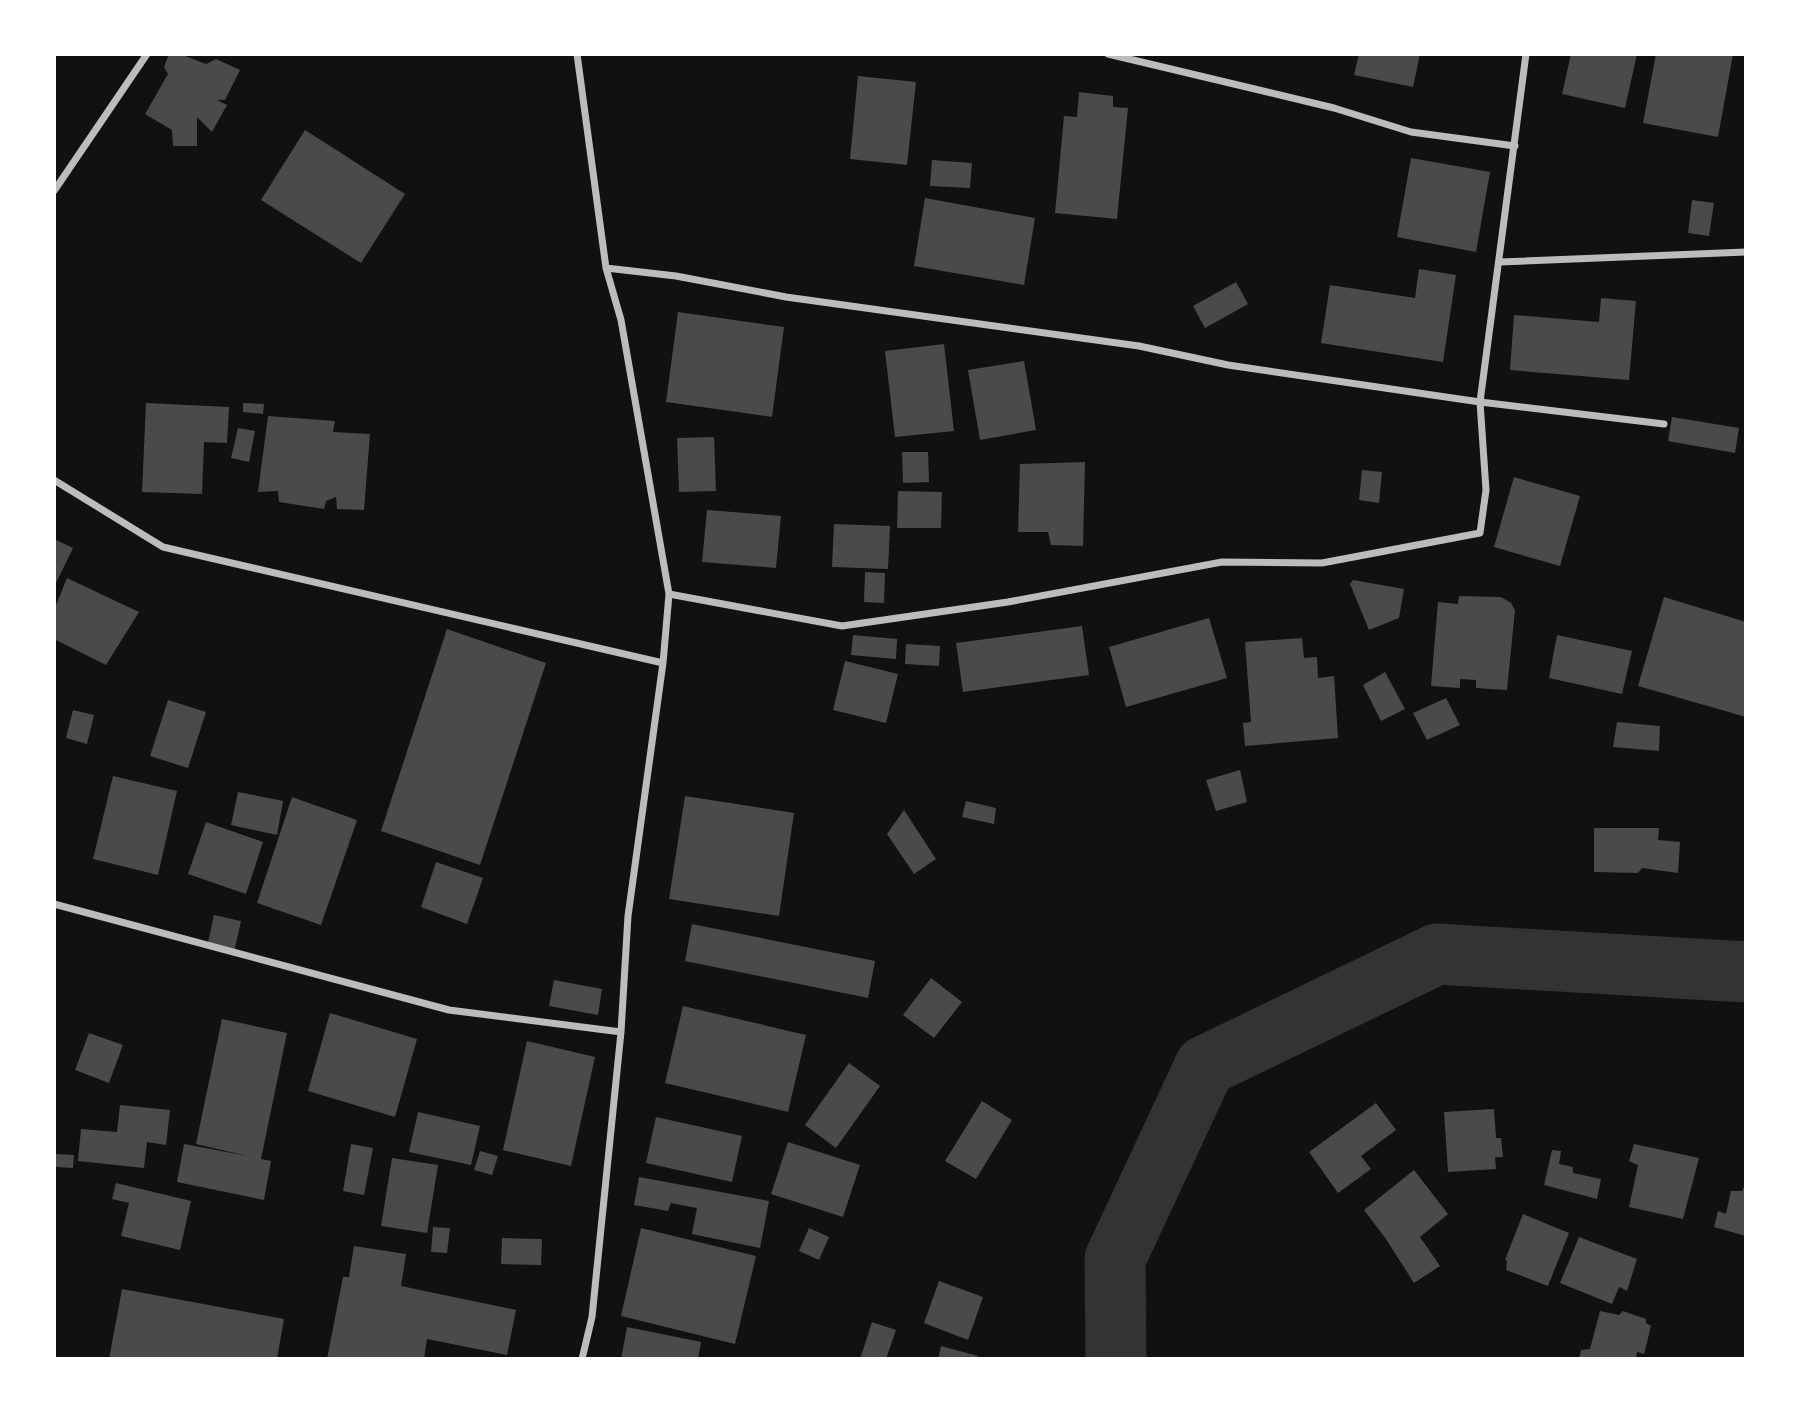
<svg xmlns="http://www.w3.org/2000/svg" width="1800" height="1413" font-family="'Nunito Sans',sans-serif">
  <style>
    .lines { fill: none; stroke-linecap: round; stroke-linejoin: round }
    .river { stroke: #333; stroke-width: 61 }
    .building { fill: #4a4a4a }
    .minor { stroke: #bcbcbc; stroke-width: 7 }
  </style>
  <rect width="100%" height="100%" fill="#111"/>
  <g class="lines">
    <path class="river" d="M 1116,1359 L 1115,1259 L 1205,1066 L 1437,954 L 1746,972"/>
  </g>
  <path class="building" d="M 169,54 L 180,54 L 206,64 L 216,59 L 240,70 L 225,100 L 217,100 L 227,105 L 212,132 L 197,117 L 197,146 L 173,146 L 172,130 L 145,114 L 168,74 L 164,67 Z
    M 1359,54 L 1420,54 L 1413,87 L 1354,75 Z
    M 1571,54 L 1637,54 L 1625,108 L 1562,94 Z
    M 1656,54 L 1733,54 L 1718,137 L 1643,123 Z
    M 858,76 L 916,82 L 907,165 L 850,159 Z
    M 1079,92 L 1113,96 L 1113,107 L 1128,108 L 1117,219 L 1055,213 L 1064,116 L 1077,117 Z
    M 305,130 L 405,194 L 361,263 L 261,200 Z
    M 1411,158 L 1490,172 L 1476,252 L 1397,237 Z
    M 932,160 L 972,163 L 970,188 L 930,186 Z
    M 925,198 L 1035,218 L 1024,285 L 914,266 Z
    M 1692,200 L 1714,203 L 1709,236 L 1688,233 Z
    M 1419,269 L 1456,275 L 1443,362 L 1321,343 L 1330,285 L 1415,298 Z
    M 1236,282 L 1248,304 L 1205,328 L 1193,306 Z
    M 1601,298 L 1636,301 L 1629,380 L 1510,370 L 1514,315 L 1599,322 Z
    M 678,312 L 784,327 L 772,417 L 666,402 Z
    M 944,344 L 954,431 L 895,437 L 885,351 Z
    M 1024,361 L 1036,430 L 980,440 L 968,370 Z
    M 146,403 L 229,407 L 227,443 L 204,442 L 202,494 L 142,492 Z
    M 243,403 L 264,404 L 263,414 L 243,412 Z
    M 268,416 L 335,421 L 333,432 L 370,434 L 364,510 L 337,509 L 336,497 L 326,501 L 324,509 L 279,502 L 278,491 L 258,492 Z
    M 1672,417 L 1739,428 L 1735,453 L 1668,441 Z
    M 238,428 L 255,431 L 249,462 L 231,458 Z
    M 714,437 L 716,491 L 679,492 L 677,438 Z
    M 902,452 L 928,452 L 929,482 L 903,483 Z
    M 1085,462 L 1083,546 L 1051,545 L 1048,532 L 1018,532 L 1020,464 Z
    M 1362,470 L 1382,472 L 1379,503 L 1359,500 Z
    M 1514,477 L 1580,496 L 1560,566 L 1494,547 Z
    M 898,491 L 942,492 L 941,528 L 897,528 Z
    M 707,510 L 781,516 L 776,568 L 702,562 Z
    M 834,524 L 890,526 L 888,569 L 832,567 Z
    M 54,539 L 73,548 L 54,587 Z
    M 865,572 L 885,573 L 884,603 L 864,602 Z
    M 67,578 L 139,612 L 106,665 L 54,639 L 54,610 Z
    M 1353,580 L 1404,589 L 1399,618 L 1369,630 L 1350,584 Z
    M 1459,596 L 1501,597 L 1511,603 L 1515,610 L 1507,690 L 1476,688 L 1476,680 L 1460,679 L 1460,688 L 1431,686 L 1438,602 L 1458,604 Z
    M 1664,597 L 1746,622 L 1746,717 L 1638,686 Z
    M 1209,618 L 1227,678 L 1126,707 L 1109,647 Z
    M 1082,626 L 1089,675 L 963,692 L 956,643 Z
    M 447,629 L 546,663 L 480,865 L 381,831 Z
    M 853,635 L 897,639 L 896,659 L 851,655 Z
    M 1557,635 L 1632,651 L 1622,694 L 1549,678 Z
    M 1302,638 L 1304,658 L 1317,657 L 1318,678 L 1334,676 L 1338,738 L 1245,746 L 1243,723 L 1251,722 L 1245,642 Z
    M 906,644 L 940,646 L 939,666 L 905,664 Z
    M 845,661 L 898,674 L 886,723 L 833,710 Z
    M 1385,672 L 1405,709 L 1381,721 L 1363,685 Z
    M 1446,698 L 1460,725 L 1427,740 L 1413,713 Z
    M 168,700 L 206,712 L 188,768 L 150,756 Z
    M 73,710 L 94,715 L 87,744 L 66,738 Z
    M 1617,722 L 1660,726 L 1659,751 L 1613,747 Z
    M 1240,770 L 1247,802 L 1216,811 L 1206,780 Z
    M 113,776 L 177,791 L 158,875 L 93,859 Z
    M 238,792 L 283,801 L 277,835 L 231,825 Z
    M 685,796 L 794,813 L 779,916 L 669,899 Z
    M 292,797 L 357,820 L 321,925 L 257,903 Z
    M 966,801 L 996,808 L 994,824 L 962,817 Z
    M 904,810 L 936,859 L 914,874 L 887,834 Z
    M 206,822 L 263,842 L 246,894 L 188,874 Z
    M 1594,828 L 1659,828 L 1658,840 L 1680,842 L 1678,873 L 1642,868 L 1638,873 L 1594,872 Z
    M 436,862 L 483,878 L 467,924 L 421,907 Z
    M 214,915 L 241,921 L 234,952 L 207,947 Z
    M 692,924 L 875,961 L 868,998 L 685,961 Z
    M 931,978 L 962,1002 L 934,1038 L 903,1015 Z
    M 554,980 L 602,989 L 598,1015 L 549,1006 Z
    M 683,1006 L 806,1035 L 788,1112 L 665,1083 Z
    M 330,1013 L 417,1039 L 395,1117 L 308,1091 Z
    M 222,1019 L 287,1033 L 261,1159 L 271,1161 L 264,1200 L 177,1182 L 184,1144 L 248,1156 L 196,1144 Z
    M 89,1033 L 123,1045 L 109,1083 L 75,1070 Z
    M 527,1041 L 595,1057 L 571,1166 L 503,1150 Z
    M 849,1063 L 880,1086 L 836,1148 L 805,1125 Z
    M 982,1101 L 1012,1120 L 976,1179 L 945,1161 Z
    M 1376,1103 L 1396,1130 L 1361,1156 L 1371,1169 L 1338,1193 L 1309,1152 Z
    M 120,1105 L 170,1110 L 166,1145 L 147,1142 L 144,1168 L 78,1161 L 81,1129 L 117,1132 Z
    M 1494,1109 L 1496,1138 L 1501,1138 L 1503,1157 L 1495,1157 L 1496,1169 L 1448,1172 L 1444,1112 Z
    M 418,1112 L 480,1126 L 471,1165 L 409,1152 Z
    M 656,1117 L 742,1136 L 732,1182 L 646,1163 Z
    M 788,1142 L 860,1165 L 843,1217 L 771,1194 Z
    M 351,1144 L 373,1148 L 364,1195 L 343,1191 Z
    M 1634,1144 L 1699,1158 L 1683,1219 L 1629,1207 L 1638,1165 L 1629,1161 Z
    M 1552,1150 L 1561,1151 L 1559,1164 L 1573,1167 L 1573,1173 L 1601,1179 L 1597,1199 L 1544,1185 Z
    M 480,1151 L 498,1156 L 492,1175 L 474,1170 Z
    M 56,1154 L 74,1155 L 73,1168 L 56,1167 Z
    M 392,1158 L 438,1165 L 427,1233 L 381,1226 Z
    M 1414,1170 L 1448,1214 L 1420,1237 L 1440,1266 L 1414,1283 L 1386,1239 L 1364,1210 Z
    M 639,1177 L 769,1201 L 760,1248 L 692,1234 L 697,1208 L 671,1203 L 668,1211 L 634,1205 Z
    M 116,1183 L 191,1201 L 180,1250 L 121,1236 L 129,1203 L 112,1199 Z
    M 1746,1183 L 1746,1236 L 1714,1227 L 1718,1211 L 1726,1214 L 1731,1191 L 1742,1191 Z
    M 1523,1214 L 1569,1233 L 1548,1286 L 1506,1270 L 1507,1261 L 1505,1260 Z
    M 433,1227 L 450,1228 L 447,1253 L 431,1252 Z
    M 641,1228 L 756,1256 L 735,1344 L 621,1316 Z
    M 809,1228 L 829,1237 L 819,1260 L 799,1251 Z
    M 1579,1237 L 1637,1259 L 1627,1291 L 1619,1287 L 1612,1304 L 1560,1283 Z
    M 502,1238 L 542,1239 L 541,1265 L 501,1264 Z
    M 354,1246 L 406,1254 L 401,1286 L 516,1310 L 507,1355 L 427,1339 L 424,1359 L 327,1359 L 343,1277 L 349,1277 Z
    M 939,1281 L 983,1297 L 968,1340 L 924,1323 Z
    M 122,1289 L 284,1319 L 277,1359 L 109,1359 Z
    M 1600,1311 L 1619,1315 L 1623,1311 L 1646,1319 L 1646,1323 L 1651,1326 L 1644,1354 L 1637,1352 L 1636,1359 L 1579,1359 L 1581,1350 L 1590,1349 Z
    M 872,1322 L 896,1330 L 886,1359 L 860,1359 Z
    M 627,1327 L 701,1342 L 698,1359 L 621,1359 Z
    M 941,1346 L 978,1356 L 977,1359 L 938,1359 Z"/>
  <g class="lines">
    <path class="minor" d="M 577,54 L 606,268 L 621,320 L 669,594 L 663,663 L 628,916 L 621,1032 L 592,1317 L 582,1359
      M 1108,54 L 1334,108 L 1411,132 L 1515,146
      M 54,191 L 147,54
      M 1500,262 L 1746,252
      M 606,268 L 676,276 L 786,297 L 1139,346 L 1228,365 L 1480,402 L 1664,424
      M 54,480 L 163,547 L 663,663
      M 669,594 L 842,626 L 1008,602 L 1222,562 L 1322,563 L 1480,533 L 1486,490 L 1480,402 L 1526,54
      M 54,904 L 449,1010 L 621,1032"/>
  </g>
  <rect width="1800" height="1413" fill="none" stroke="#ffffff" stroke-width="112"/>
</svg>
